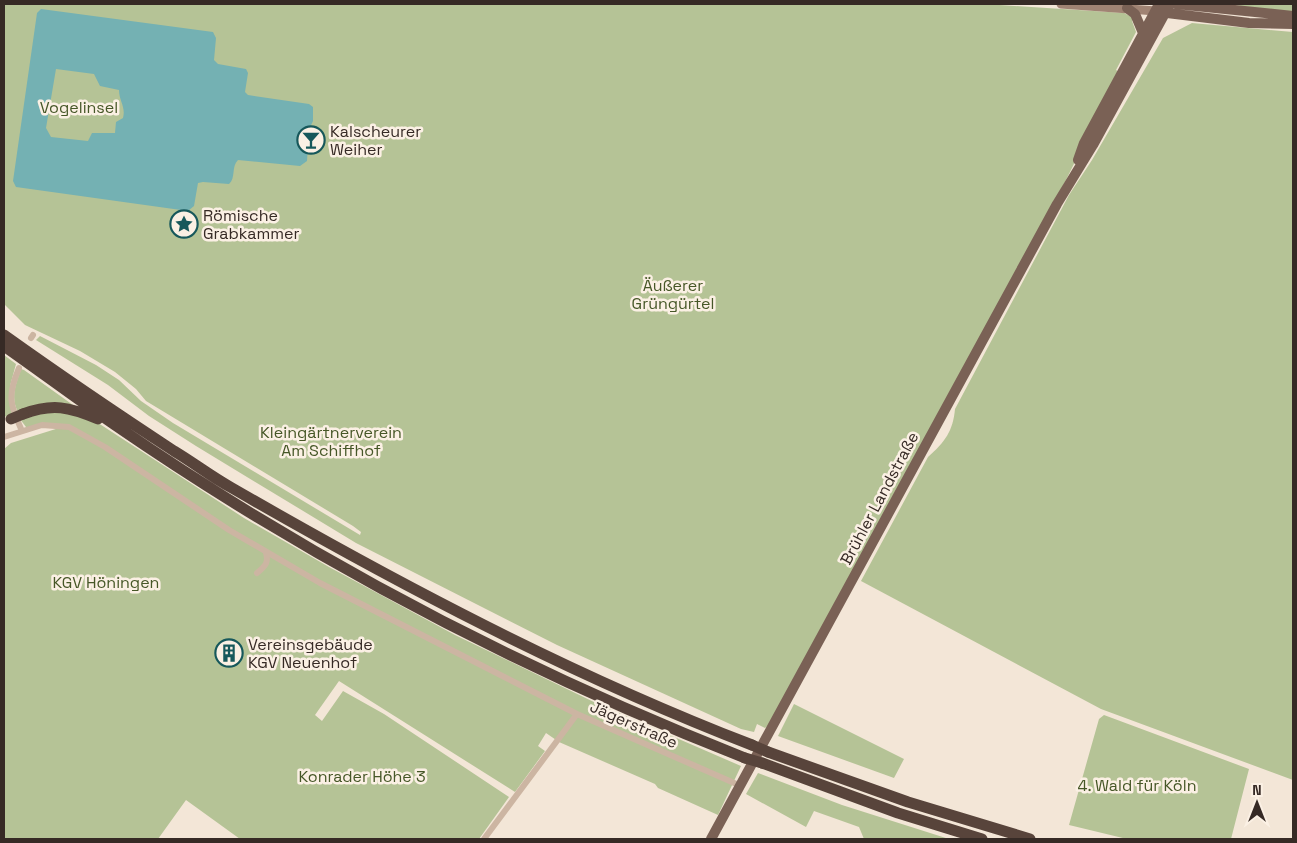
<svg xmlns="http://www.w3.org/2000/svg" width="1297" height="843" font-family="'Space Grotesk',sans-serif">
  <style>
    .green { fill: #b5c396 }
    .water { fill: #74b1b3; fill-rule: evenodd }
    .lines { fill: none; stroke-linecap: round; stroke-linejoin: round }
    .street { stroke: #ccb5a2; stroke-width: 6 }
    .secondary { stroke: #a08373; stroke-width: 9 }
    .primary { stroke: #7a6155; stroke-width: 10 }
    .highway { stroke: #58443b; stroke-width: 11 }
    .highway-bridge { stroke: #58443b; stroke-width: 11 }
    .labels { text-anchor: middle; stroke-width: 5; stroke-linejoin: round; paint-order: stroke }
    .park-label { font-size: 16px; fill: #465727; stroke: #fbf0e4 }
    .poi-label { font-size: 16px; fill: #362a25; stroke: #fbf0e4; text-anchor: start }
    .street-label { font-size: 16px; fill: #362a25; stroke: #fbf0e4 }
  </style>
  <rect width="100%" height="100%" fill="#f3e6d7"/>
  <path class="green" d="M 4,4 L 985,4 L 1124,13 L 1134,18 L 1132,21 L 1136,32 L 1116,70 L 1119,72 L 1066,180 L 770,724 L 765,728 L 757,724 L 754,732 L 741,729 L 557,645 L 356,543 L 196,446 L 149,416 L 108,385 L 36,340 L 40,336 L 96,365 L 119,380 L 141,401 L 173,423 L 360,535 L 361,532 L 353,526 L 146,401 L 136,389 L 115,372 L 80,351 L 25,325 L 4,304 Z
    M 1226,4 L 1293,4 L 1293,13 Z
    M 1192,23 L 1293,32 L 1293,780 L 1101,709 L 861,581 L 928,457 C 945,442 953,431 955,409 L 1069,195 L 1092,160 L 1163,38 Z
    M 4,355 L 16,364 L 10,386 L 12,414 L 4,417 Z
    M 21,369 L 24,370 L 73,405 L 18,412 C 10,397 16,384 21,369 Z
    M 51,410 L 92,419 L 244,518 L 329,567 L 455,635 L 598,704 L 741,766 L 718,815 L 658,788 L 655,784 L 559,742 L 546,733 L 538,746 L 545,751 L 515,792 L 339,681 L 315,715 L 322,721 L 343,691 L 384,714 L 509,797 L 479,839 L 240,839 L 186,800 L 158,839 L 4,839 L 4,449 L 11,443 L 59,428 L 26,427 L 20,419 Z
    M 794,704 L 904,759 L 894,778 L 778,736 Z
    M 1104,715 L 1249,769 L 1231,839 L 1127,839 L 1069,825 L 1099,719 Z
    M 758,773 L 842,805 L 949,839 L 864,839 L 859,827 L 814,811 L 806,827 L 746,794 Z"/>
  <path class="water" d="M 41,9 L 213,32 L 216,38 L 214,60 L 218,64 L 246,69 L 248,73 L 245,92 L 248,95 L 309,104 L 313,107 L 313,121 L 305,138 L 308,146 L 307,161 L 300,166 L 238,160 C 231,167 236,178 229,184 L 203,182 L 198,183 L 194,206 L 188,211 L 16,187 L 13,181 L 37,13 ZM 56,69 L 94,74 L 100,86 L 119,90 C 119,101 126,107 123,118 L 116,122 L 115,133 L 92,133 L 88,141 L 51,137 L 46,128 Z"/>
  <g class="lines">
    <path class="street" d="M 31,338 L 33,335
      M 19,368 C 7,396 10,405 22,431
      M 4,437 L 42,425 L 69,427 L 105,447 L 229,530 L 320,583 L 577,714
      M 257,573 C 265,566 269,563 266,553
      M 484,839 L 577,714 L 741,786"/>
    <path class="secondary" d="M 1061,4 L 1156,11"/>
    <path class="primary" d="M 1176,4 L 1293,16
      M 1127,8 L 1135,14 L 1143,33
      M 1159,12 L 1249,23 L 1293,24
      M 1078,160 L 1084,143 L 1159,4
      M 711,839 L 1057,204 L 1093,145 L 1170,4"/>
    <path class="highway" d="M 4,335 C 60,375 116,413 174,451 C 194,463 212,477 232,488 C 400,585 571,675 752,745
      M 4,346 C 41,372 77,399 115,425 C 311,560 524,671 745,758
      M 23,414 C 53,403 69,407 98,419
      M 768,752 L 908,802 L 1030,839
      M 762,763 L 898,813 L 982,839"/>
    <path class="highway-bridge" d="M 11,419 L 23,414
      M 752,745 L 768,752
      M 745,758 L 762,763"/>
  </g>
  <defs>
    <g id="bar-ring" transform="scale(1.4375)"><circle r="9.5" fill="#fbf0e4" stroke="#17585b" stroke-width="1.5"/><path d="M-6-5H6L.8 .8V4.5H3.5V6h-7V4.5H-.8V.8Z" fill="#17585b"/></g>
    <g id="sight-ring" transform="scale(1.4375)"><circle r="9.5" fill="#fbf0e4" stroke="#17585b" stroke-width="1.5"/><path d="M0-6L1.8-2.2L6-1.7L2.9 1.2L3.7 5.4L0 3.3L-3.7 5.4L-2.9 1.2L-6-1.7L-1.8-2.2Z" fill="#17585b"/></g>
    <g id="building-ring" transform="scale(1.4375)"><circle r="9.5" fill="#fbf0e4" stroke="#17585b" stroke-width="1.5"/><path d="M-4-6H4V6H1V3H-1V6H-4ZM-2.5-4.3h1.7v1.8h-1.7ZM.8-4.3h1.7v1.8H.8ZM-2.5-1h1.7V.8h-1.7ZM.8-1h1.7V.8H.8Z" fill="#17585b"/></g>
  </defs>
  <g fill-rule="evenodd">
    <use href="#bar-ring" x="311" y="140"/>
    <use href="#sight-ring" x="184" y="224"/>
    <use href="#building-ring" x="229" y="653"/>
  </g>
  <g class="labels">
    <g class="park-label">
      <text x="79" y="113">Vogelinsel</text>
      <text x="673" y="291">Äußerer<tspan x="673" dy="18">Grüngürtel</tspan></text>
      <text x="331" y="438">Kleingärtnerverein<tspan x="331" dy="18">Am Schiffhof</tspan></text>
      <text x="106" y="588">KGV Höningen</text>
      <text x="362" y="782">Konrader Höhe 3</text>
      <text x="1137" y="791">4. Wald für Köln</text>
    </g>
    <g class="poi-label">
      <text x="330" y="137">Kalscheurer<tspan x="330" dy="18">Weiher</tspan></text>
      <text x="203" y="221">Römische<tspan x="203" dy="18">Grabkammer</tspan></text>
      <text x="248" y="650">Vereinsgebäude<tspan x="248" dy="18">KGV Neuenhof</tspan></text>
    </g>
    <g class="street-label">
      <text transform="translate(879 498) rotate(-62)" y="6">Brühler Landstraße</text>
      <text transform="translate(634 724) rotate(24)" y="6">Jägerstraße</text>
    </g>
  </g>
  <rect width="1297" height="843" fill="none" stroke="#362a25" stroke-width="10"/>
  <g transform="translate(1257 803)" stroke="#fbf0e4" stroke-width="4" paint-order="stroke">
  <path d="M0-4L9 19L0 12L-9 19Z" fill="#362a25"/>
  <text y="-8" font-size="14" font-weight="bold" text-anchor="middle" fill="#362a25">N</text>
  </g>
</svg>
